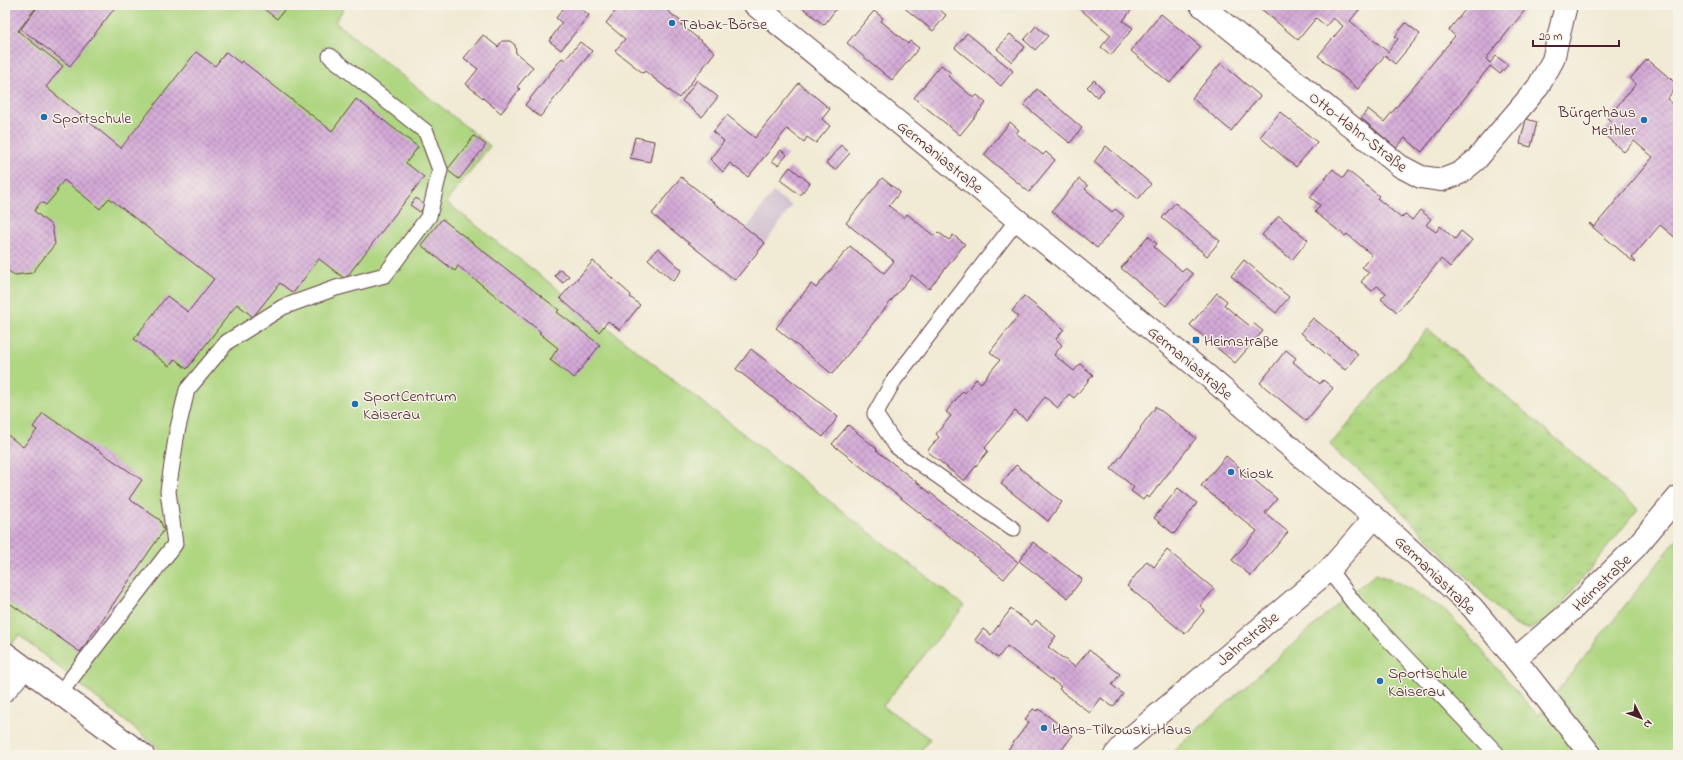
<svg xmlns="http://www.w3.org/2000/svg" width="1683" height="760" font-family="'Indie Flower',sans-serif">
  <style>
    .industrial { fill: #cfbdcf }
    .grass { fill: url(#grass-tufts); stroke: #7c7a56 }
    .green { fill: #afd681; stroke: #7c7a56 }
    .building { fill: url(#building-cross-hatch) }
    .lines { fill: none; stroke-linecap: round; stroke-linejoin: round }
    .lane-casing { stroke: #633d44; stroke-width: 17 }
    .street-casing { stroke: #633d44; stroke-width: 24 }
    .lane { stroke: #fff; stroke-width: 15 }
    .street { stroke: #fff; stroke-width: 22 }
    .poi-dot { fill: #1f6fb2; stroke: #f7f3e8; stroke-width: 1.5 }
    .labels { text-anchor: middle; stroke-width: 3; stroke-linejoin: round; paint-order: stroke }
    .poi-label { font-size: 16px; fill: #4a1f2b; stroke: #f7f3e8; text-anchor: start }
    .street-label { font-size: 16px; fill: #4a1f2b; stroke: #f7f3e8 }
  </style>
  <defs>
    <pattern id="grass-tufts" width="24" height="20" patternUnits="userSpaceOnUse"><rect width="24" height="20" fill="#afd681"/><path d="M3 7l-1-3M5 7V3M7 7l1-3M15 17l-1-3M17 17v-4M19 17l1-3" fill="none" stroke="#98b770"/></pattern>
    <pattern id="building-cross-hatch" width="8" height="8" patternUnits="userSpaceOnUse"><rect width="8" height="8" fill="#d4aad8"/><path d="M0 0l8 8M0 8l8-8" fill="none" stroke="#ae8aaf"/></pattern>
  </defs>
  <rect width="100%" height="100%" fill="#f7f3e8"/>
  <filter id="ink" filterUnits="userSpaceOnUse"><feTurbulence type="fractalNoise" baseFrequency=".025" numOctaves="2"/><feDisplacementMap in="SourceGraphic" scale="8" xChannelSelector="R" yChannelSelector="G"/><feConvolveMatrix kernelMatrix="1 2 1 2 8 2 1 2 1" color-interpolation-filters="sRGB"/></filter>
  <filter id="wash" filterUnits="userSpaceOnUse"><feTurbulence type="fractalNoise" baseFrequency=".012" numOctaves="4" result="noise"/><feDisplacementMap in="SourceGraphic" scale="16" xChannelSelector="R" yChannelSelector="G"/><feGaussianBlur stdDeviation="0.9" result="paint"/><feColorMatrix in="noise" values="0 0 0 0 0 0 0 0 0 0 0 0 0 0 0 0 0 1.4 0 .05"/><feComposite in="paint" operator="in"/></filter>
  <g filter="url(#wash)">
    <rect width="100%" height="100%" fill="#f1ead4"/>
    <path class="industrial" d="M 773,192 L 792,206 L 765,243 L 746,229 Z"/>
    <path class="grass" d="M 1428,329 L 1638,509 L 1549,620 L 1528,629 L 1514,625 L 1374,484 L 1330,445 Z"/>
    <path class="green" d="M 5,5 L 346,5 L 335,22 L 490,146 L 446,202 L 964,606 L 883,706 L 930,739 L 917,755 L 167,755 L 19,635 L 5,652 Z
      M 1678,538 L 1678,755 L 1169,755 L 1340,602 L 1376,574 L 1401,584 L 1446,611 L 1478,646 L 1538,716 Z"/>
    <g id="blocks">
      <path class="building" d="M 10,5 L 38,5 L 18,31 L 63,66 L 46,87 L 121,148 L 196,52 L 215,66 L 226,52 L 240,63 L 242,61 L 332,131 L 356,99 L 418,147 L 406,163 L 424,177 L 345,279 L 319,259 L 293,293 L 280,283 L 253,317 L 237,304 L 187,369 L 175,359 L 169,366 L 134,339 L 167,296 L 188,312 L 214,279 L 109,198 L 100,209 L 64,180 L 56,190 L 58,191 L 46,205 L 41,202 L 34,211 L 52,226 L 55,244 L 32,273 L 14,275 L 5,268 L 5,12 Z
        M 39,5 L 117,5 L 70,66 L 21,29 Z
        M 259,5 L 288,5 L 277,19 Z
        M 566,5 L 576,5 L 589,15 L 561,50 L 549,41 L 562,23 L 556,18 Z
        M 620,5 L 660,5 L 683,23 L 681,25 L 715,52 L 679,98 L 645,71 L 643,73 L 615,51 L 625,39 L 606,23 Z
        M 799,5 L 839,5 L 824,25 Z
        M 901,5 L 934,5 L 946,15 L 933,31 Z
        M 1075,5 L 1135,5 L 1123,21 L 1133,28 L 1111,55 L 1101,47 L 1111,35 Z
        M 1261,5 L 1363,5 L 1350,21 L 1388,52 L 1398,39 L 1395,36 L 1406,23 L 1420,34 L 1395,64 L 1385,55 L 1358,89 L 1318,56 L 1343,26 L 1333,18 L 1326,26 L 1316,18 L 1298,40 L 1259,7 Z
        M 1469,5 L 1529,5 L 1486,59 L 1490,63 L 1496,56 L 1508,65 L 1500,74 L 1490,66 L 1422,152 L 1405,138 L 1396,148 L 1361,118 L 1368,109 L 1384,122 L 1455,36 L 1449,30 Z
        M 874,11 L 883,18 L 881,21 L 894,32 L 908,44 L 910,41 L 919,48 L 892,80 L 847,43 Z
        M 1161,14 L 1201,47 L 1170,83 L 1131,51 Z
        M 1036,26 L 1048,36 L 1035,50 L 1024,40 Z
        M 967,33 L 1013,71 L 1001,86 L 955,48 Z
        M 1010,34 L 1025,47 L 1012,62 L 997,49 Z
        M 483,35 L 498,47 L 502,41 L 510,41 L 515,45 L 516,53 L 533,67 L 517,87 L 520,89 L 501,113 L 466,84 L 478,69 L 464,58 Z
        M 580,42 L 592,51 L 540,117 L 525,105 L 562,58 L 565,60 Z
        M 1647,59 L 1678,85 L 1667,99 L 1678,108 L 1678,240 L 1660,225 L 1632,258 L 1636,262 L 1635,263 L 1589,224 L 1590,223 L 1594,227 L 1653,157 L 1634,141 L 1624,152 L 1602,133 L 1612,122 L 1607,118 L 1636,84 L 1630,79 Z
        M 1221,63 L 1260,96 L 1231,131 L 1192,98 Z
        M 941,65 L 951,73 L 948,76 L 974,98 L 977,95 L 986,103 L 960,135 L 914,98 Z
        M 697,80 L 718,97 L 702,117 L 682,101 Z
        M 1094,80 L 1104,90 L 1097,97 L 1087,87 Z
        M 799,83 L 830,109 L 822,119 L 830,126 L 816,143 L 807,137 L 804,142 L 787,129 L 748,177 L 730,163 L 723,172 L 710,159 L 724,141 L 713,132 L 727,115 L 755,138 Z
        M 1037,89 L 1082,128 L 1070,143 L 1024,105 Z
        M 1280,112 L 1317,142 L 1296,167 L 1260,137 Z
        M 1526,119 L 1537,122 L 1531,147 L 1520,144 Z
        M 1010,122 L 1019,130 L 1016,133 L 1043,155 L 1046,152 L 1055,160 L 1029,192 L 984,155 Z
        M 474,136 L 486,145 L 459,179 L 447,170 Z
        M 635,137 L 654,141 L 650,162 L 630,158 Z
        M 841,145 L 850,153 L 835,170 L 826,163 Z
        M 1106,146 L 1151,184 L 1138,199 L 1094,162 Z
        M 781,150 L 787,155 L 778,165 L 772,161 Z
        M 790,167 L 810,183 L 800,195 L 780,180 Z
        M 1333,169 L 1343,178 L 1348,171 L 1379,196 L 1377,198 L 1401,218 L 1405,214 L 1412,220 L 1420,210 L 1431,219 L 1426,225 L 1436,232 L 1440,226 L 1455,239 L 1461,231 L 1472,240 L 1450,267 L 1441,259 L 1397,312 L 1381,299 L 1386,293 L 1377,286 L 1372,291 L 1361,282 L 1369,272 L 1362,267 L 1372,255 L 1347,234 L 1345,236 L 1315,212 L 1320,205 L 1310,197 Z
        M 681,177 L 765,243 L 735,280 L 652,214 Z
        M 882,178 L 900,192 L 889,206 L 904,218 L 907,214 L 934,236 L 938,232 L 949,240 L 953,235 L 965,244 L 929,289 L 912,275 L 832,374 L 776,328 L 811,284 L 816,288 L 850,246 L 884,273 L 894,261 L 846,223 Z
        M 1079,179 L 1088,186 L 1085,189 L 1112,212 L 1115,209 L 1124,216 L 1097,248 L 1052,211 Z
        M 416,198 L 425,206 L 420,212 L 410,205 Z
        M 1175,203 L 1220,241 L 1207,256 L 1162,218 Z
        M 1279,216 L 1308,240 L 1292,260 L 1262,235 Z
        M 442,219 L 559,310 L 557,312 L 600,345 L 574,378 L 550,360 L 558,348 L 539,333 L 541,332 L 458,266 L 455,271 L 421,245 Z
        M 1148,236 L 1157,244 L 1154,247 L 1182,271 L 1185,268 L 1193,274 L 1166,306 L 1121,268 Z
        M 658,248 L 682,270 L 673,281 L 648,259 Z
        M 1244,260 L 1289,297 L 1276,313 L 1231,276 Z
        M 593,261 L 631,295 L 630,297 L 640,305 L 620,330 L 608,321 L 599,332 L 560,298 Z
        M 560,269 L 569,276 L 563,283 L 555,276 Z
        M 1217,293 L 1227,301 L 1224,305 L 1236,315 L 1250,326 L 1253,323 L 1263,331 L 1235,363 L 1190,325 Z
        M 1024,296 L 1064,329 L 1056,339 L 1062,345 L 1054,355 L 1074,371 L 1080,364 L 1093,375 L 1074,398 L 1069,394 L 1058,408 L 1045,397 L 1026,420 L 1015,411 L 985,448 L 988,451 L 964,481 L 927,451 L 939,437 L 936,434 L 951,416 L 946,412 L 963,391 L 965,393 L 976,379 L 981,383 L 1000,360 L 990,352 L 1018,316 L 1012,311 Z
        M 1313,318 L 1358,354 L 1345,370 L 1301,333 Z
        M 751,349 L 838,417 L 823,437 L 736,369 Z
        M 1286,350 L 1296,358 L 1293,362 L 1320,384 L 1323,380 L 1333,388 L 1306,421 L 1260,383 Z
        M 1155,406 L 1196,438 L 1149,498 L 1146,496 L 1143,500 L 1131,491 L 1134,487 L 1111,469 L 1141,429 L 1140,428 L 1155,408 Z
        M 43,413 L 142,480 L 129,499 L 160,520 L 164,530 L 80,652 L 5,600 L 5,433 L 23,447 L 37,430 L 33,427 Z
        M 848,425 L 877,449 L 876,450 L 1018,562 L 1004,579 L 832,444 Z
        M 1226,456 L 1277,499 L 1265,513 L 1288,532 L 1251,576 L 1232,560 L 1257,531 L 1201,486 Z
        M 1016,465 L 1062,502 L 1048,521 L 1001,484 Z
        M 1178,488 L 1197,503 L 1174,534 L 1154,518 Z
        M 1033,542 L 1082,579 L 1068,598 L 1019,561 Z
        M 1167,550 L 1214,589 L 1200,606 L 1205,610 L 1185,634 L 1127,586 L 1147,561 L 1154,567 Z
        M 1011,609 L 1032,625 L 1036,620 L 1056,636 L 1048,647 L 1075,667 L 1089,650 L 1120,674 L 1112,685 L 1123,694 L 1113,707 L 1101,698 L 1090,713 L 1059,689 L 1061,687 L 1007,646 L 998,658 L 975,640 L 983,629 L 991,635 Z
        M 1033,709 L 1037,711 L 1039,709 L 1073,735 L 1058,755 L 1004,755 L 1029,722 L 1025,719 Z"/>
    </g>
  </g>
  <g filter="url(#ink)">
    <use href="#blocks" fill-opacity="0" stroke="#633d44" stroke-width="1"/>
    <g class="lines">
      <g class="lane-casing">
        <path id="lane" d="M 1013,529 L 897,447 L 875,414 L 894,380 L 1018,219
          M 1329,570 L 1354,603 L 1498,755
          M 60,693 L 175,544 L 168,491 L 177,432 L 187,390 L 227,342 L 283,307 L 336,288 L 385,275 L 429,216 L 440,170 L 426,132 L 330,56"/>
      </g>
      <g class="street-casing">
        <path id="street" d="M 755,5 L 1209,377 L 1325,477 L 1375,517 L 1472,607 L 1515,659 L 1591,755
          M 1201,5 L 1400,166 L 1421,177 L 1442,180 L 1460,173 L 1476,160 L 1538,87 L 1553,60 L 1566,5
          M 5,653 L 143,755
          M 1515,659 L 1571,611 L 1635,548 L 1678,497
          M 5,690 L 24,668
          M 1115,755 L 1128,740 L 1329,570 L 1375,517"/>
      </g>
      <use href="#lane" class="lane"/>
      <use href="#street" class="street"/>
    </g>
  </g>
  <g class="poi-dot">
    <circle cx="672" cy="23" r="4"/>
    <circle cx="44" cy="117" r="4"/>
    <circle cx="1644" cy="120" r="4"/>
    <rect x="1192" y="336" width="8" height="8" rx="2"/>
    <circle cx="355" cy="404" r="4"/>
    <circle cx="1231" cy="472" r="4"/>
    <circle cx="1380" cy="681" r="4"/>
    <circle cx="1044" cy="728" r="4"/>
  </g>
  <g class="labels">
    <g class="poi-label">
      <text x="680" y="29">Tabak-Börse</text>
      <text x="1636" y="117" text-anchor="end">Bürgerhaus<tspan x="1636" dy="18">Methler</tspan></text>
      <text x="52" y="123">Sportschule</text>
      <text x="1204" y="346">Heimstraße</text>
      <text x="363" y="401">SportCentrum<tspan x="363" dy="18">Kaiserau</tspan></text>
      <text x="1239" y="478">Kiosk</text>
      <text x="1388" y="678">Sportschule<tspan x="1388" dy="18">Kaiserau</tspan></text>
      <text x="1052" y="734">Hans-Tilkowski-Haus</text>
    </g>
    <g class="street-label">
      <text transform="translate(1359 131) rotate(38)" y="6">Otto-Hahn-Straße</text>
      <text transform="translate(941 156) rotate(39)" y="6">Germaniastraße</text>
      <text transform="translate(1191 362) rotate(40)" y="6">Germaniastraße</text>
      <text transform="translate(1436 574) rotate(44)" y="6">Germaniastraße</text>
      <text transform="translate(1601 582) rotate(-44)" y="6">Heimstraße</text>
      <text transform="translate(1247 638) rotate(-40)" y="6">Jahnstraße</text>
    </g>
  </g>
  <rect width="1683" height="760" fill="none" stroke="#f7f3e8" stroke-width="20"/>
  <g transform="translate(1641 718) rotate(132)" stroke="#f7f3e8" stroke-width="3" paint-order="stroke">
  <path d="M0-3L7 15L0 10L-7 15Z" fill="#4a1f2b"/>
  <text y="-6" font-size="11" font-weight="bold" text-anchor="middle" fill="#4a1f2b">N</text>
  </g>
  <path d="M1533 40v6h86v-6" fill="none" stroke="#4a1f2b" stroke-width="2"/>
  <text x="1539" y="40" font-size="12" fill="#4a1f2b" stroke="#f7f3e8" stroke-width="3" paint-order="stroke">20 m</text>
</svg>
